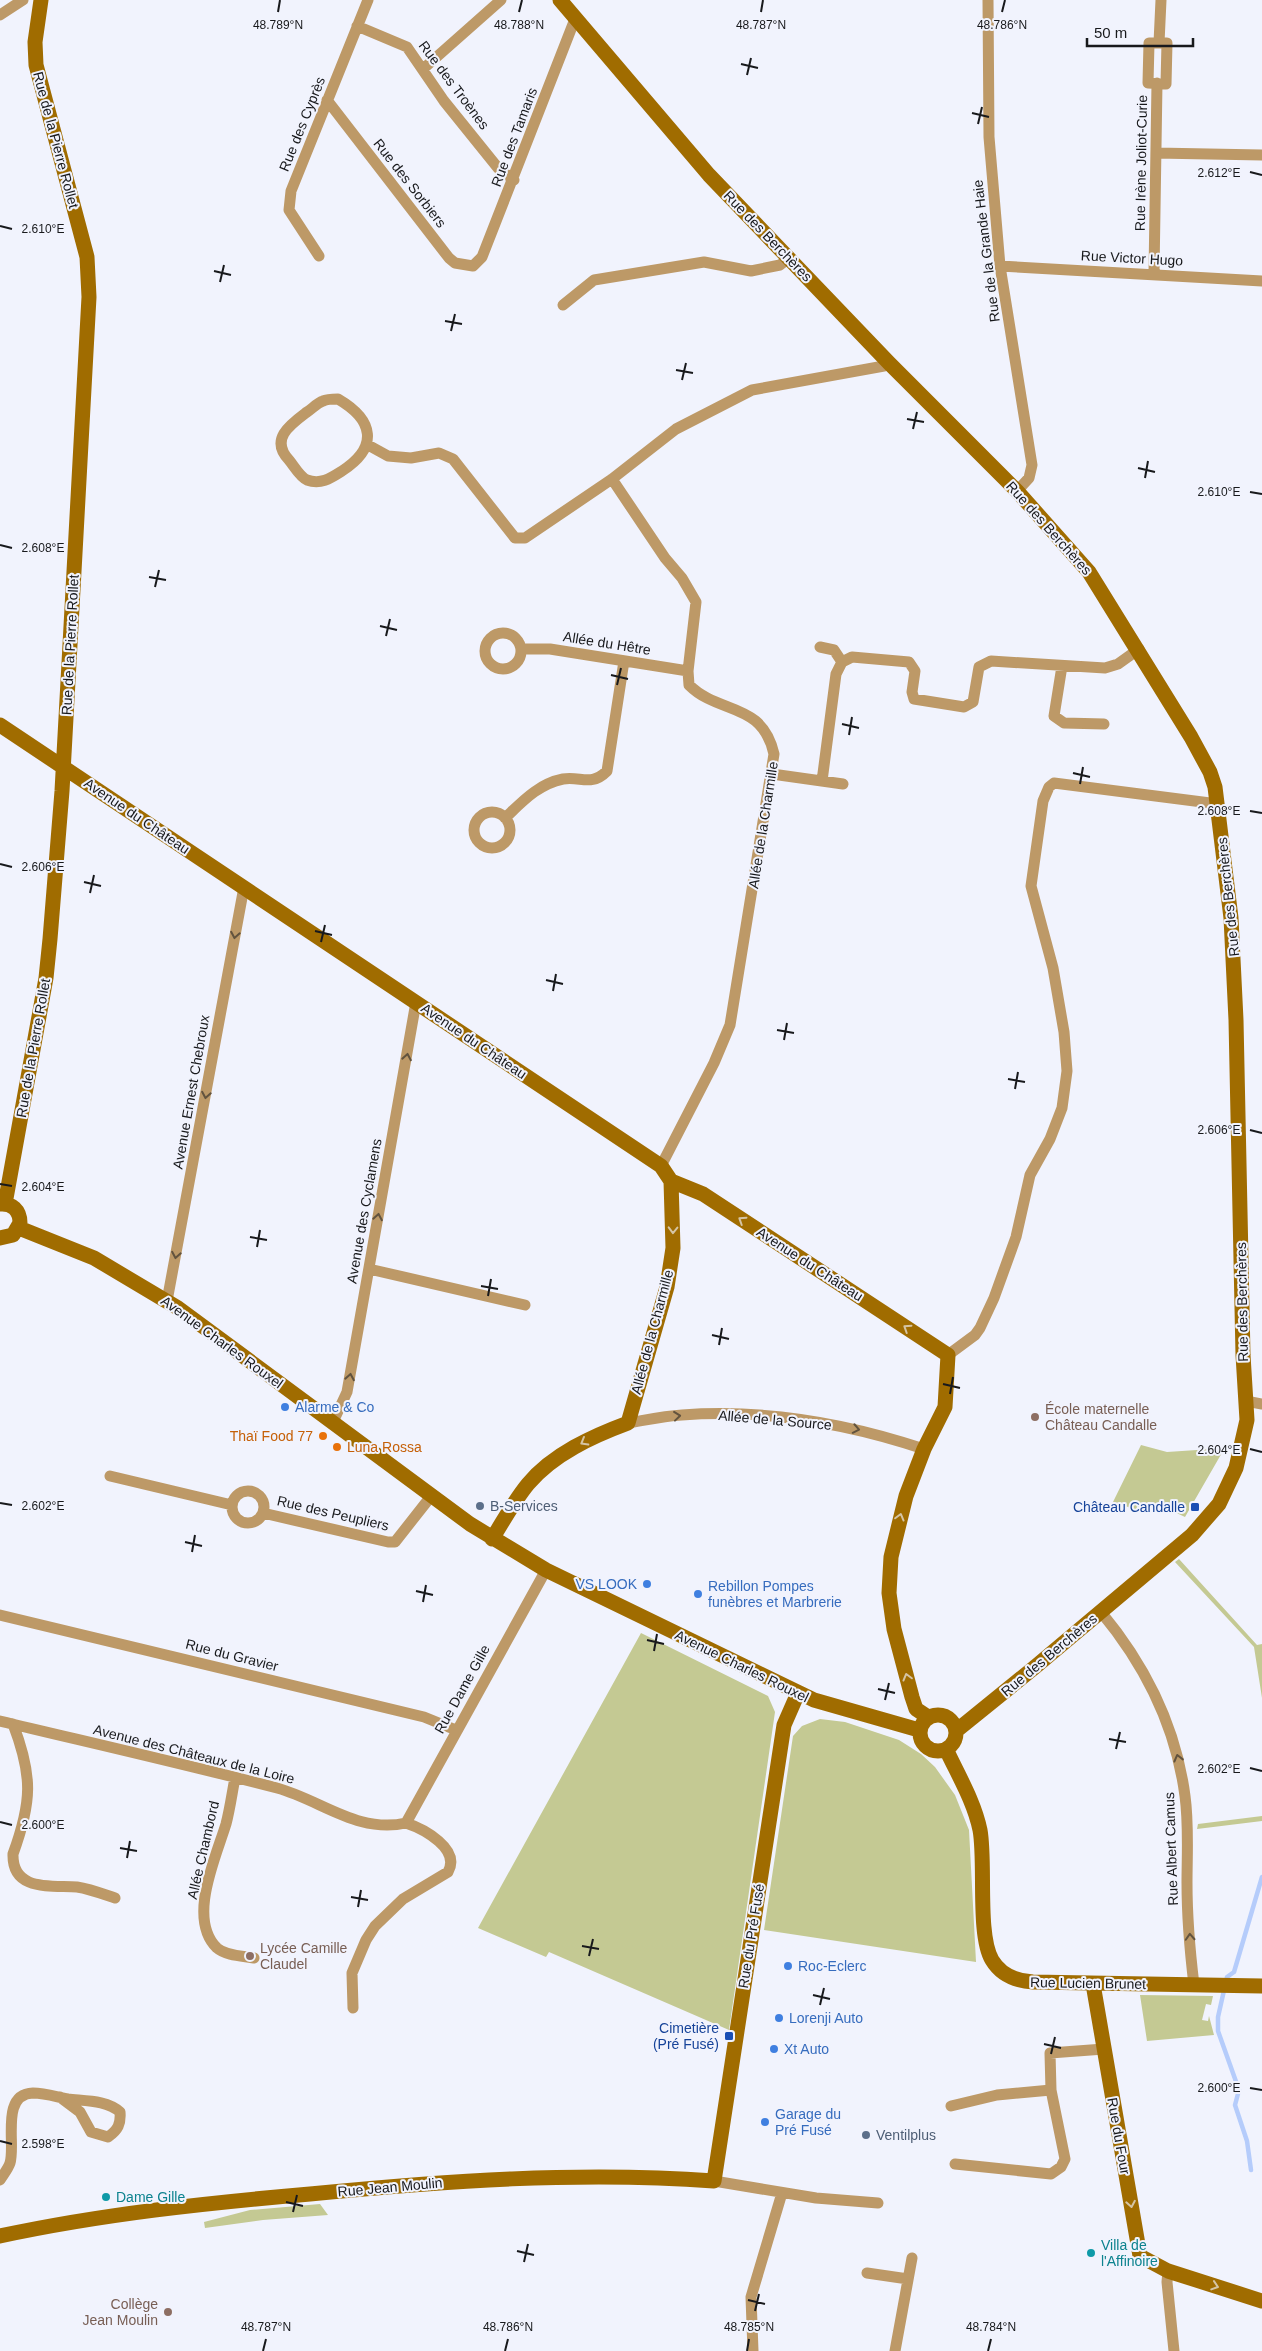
<svg xmlns="http://www.w3.org/2000/svg" width="1262" height="2351" font-family="Arial,sans-serif">
  <style>
    .green { fill: #c4c993 }
    .lines { fill: none; stroke-linecap: round; stroke-linejoin: round }
    .stream { stroke: #b5ccfb; stroke-width: 4.5 }
    .street { stroke: #bd9967; stroke-width: 11 }
    .secondary { stroke: #a06c00; stroke-width: 15 }
    .oneway { stroke: #62533e }
    .oneway2 { stroke: #d5c4a4 }
    .ticks { fill: none; stroke: #18191c; stroke-width: 2 }
    .shop-dot { fill: #3f7fe0; stroke: #f1f3fd; stroke-width: 2 }
    .education-dot { fill: #8d6e63; stroke: #f1f3fd; stroke-width: 2 }
    .food-dot { fill: #e8710a; stroke: #f1f3fd; stroke-width: 2 }
    .service-dot { fill: #5c6f8a; stroke: #f1f3fd; stroke-width: 2 }
    .transit-dot { fill: #1a4fb4; stroke: #f1f3fd; stroke-width: 2 }
    .culture-dot { fill: #0f9aa8; stroke: #f1f3fd; stroke-width: 2 }
    .labels { text-anchor: middle; stroke-width: 4; stroke-linejoin: round; paint-order: stroke }
    .street-label { font-size: 14px; fill: #18191c; stroke: #f1f3fd }
    .shop-label { font-size: 14px; fill: #366cbe; stroke: #f1f3fd; text-anchor: start }
    .education-label { font-size: 14px; fill: #785e54; stroke: #f1f3fd; text-anchor: start }
    .food-label { font-size: 14px; fill: #c56008; stroke: #f1f3fd; text-anchor: end }
    .service-label { font-size: 14px; fill: #4e5e75; stroke: #f1f3fd; text-anchor: start }
    .transit-label { font-size: 14px; fill: #164399; stroke: #f1f3fd; text-anchor: end }
    .culture-label { font-size: 14px; fill: #0d838f; stroke: #f1f3fd; text-anchor: start }
    .ticks-label { font-size: 12px; text-anchor: middle; fill: #18191c; stroke: #f1f3fd; stroke-width: 4; stroke-linejoin: round; paint-order: stroke }
  </style>
  <rect width="100%" height="100%" fill="#f1f3fd"/>
  <path class="green" d="M 1141,1445 L 1167,1452 L 1212,1449 L 1223,1451 L 1185,1517 L 1168,1509 L 1134,1509 L 1113,1502 Z
    M 1179,1559 L 1257,1645 L 1262,1644 L 1262,1698 L 1254,1647 L 1175,1562 Z
    M 641,1633 L 768,1696 L 775,1712 L 729,2030 L 549,1952 L 546,1957 L 478,1928 Z
    M 820,1719 L 845,1722 L 899,1740 L 921,1754 L 935,1767 L 955,1795 L 969,1830 L 976,1962 L 764,1930 L 793,1736 L 802,1726 Z
    M 1262,1816 L 1262,1821 L 1197,1829 L 1198,1824 Z
    M 1140,1995 L 1213,1996 L 1211,2005 L 1206,2004 L 1202,2020 L 1208,2021 L 1209,2016 L 1214,2035 L 1147,2041 Z
    M 320,2204 L 328,2215 L 263,2220 L 205,2228 L 204,2222 L 250,2210 Z"/>
  <g class="lines">
    <path class="stream" d="M 1251,2170 L 1247,2141 L 1235,2105 L 1239,2090 L 1218,2031 L 1218,2017 L 1227,1977 L 1234,1972 L 1262,1877"/>
    <path class="street" d="M 988,0 L 989,137 L 1000,266 L 1032,465 L 1029,478 L 1017,491
      M 0,15 L 23,0
      M 357,26 L 407,47 L 444,101 L 498,168 L 514,180
      M 1149,43 L 1167,43 L 1166,84 L 1148,83 Z
      M 1159,43 L 1161,0
      M 423,69 L 501,0
      M 327,100 L 449,258 L 455,263 L 473,266 L 482,257 L 575,19
      M 1156,153 L 1262,155
      M 319,256 L 289,210 L 291,191 L 368,0
      M 1000,266 L 1262,281
      M 1154,273 L 1157,83
      M 563,305 L 594,280 L 704,262 L 751,271 L 780,265 L 789,258
      M 338,399 C 374,420 379,447 342,471 C 331,478 321,485 307,480 C 300,477 294,466 289,460 C 269,439 291,424 307,412 C 312,409 317,403 323,401 C 327,399 333,399 338,399 Z
      M 368,445 L 388,456 L 411,458 L 439,453 L 453,459 L 515,538 L 525,538 L 612,479 L 676,429 L 752,390 L 884,366 L 889,363
      M 612,479 L 665,558 L 682,578 L 696,602 L 688,671 L 689,685 C 719,715 762,701 774,754 L 730,1025 L 714,1063 L 661,1166
      M485 651a18 18 0 1 1 36 0a18 18 0 1 1-36 0Z
      M 820,647 L 834,650 L 842,662
      M 521,649 L 550,649 L 688,671
      M 1062,666 L 1054,716 L 1064,723 L 1104,724
      M 772,774 L 843,784
      M 822,781 L 836,674 L 842,662 L 852,657 L 909,662 L 915,671 L 912,692 L 914,699 L 964,707 L 973,702 L 979,667 L 991,661 L 1105,668 L 1118,664 L 1139,649
      M474 830a18 18 0 1 1 36 0a18 18 0 1 1-36 0Z
      M 505,818 C 522,802 538,784 563,779 C 581,776 591,787 607,771 L 624,661
      M 369,1269 L 525,1305
      M 167,1301 L 244,887
      M 948,1355 L 975,1335 L 980,1328 L 994,1298 L 1016,1237 L 1030,1175 L 1050,1139 L 1062,1108 L 1067,1071 L 1064,1032 L 1053,968 L 1031,886 L 1043,801 L 1049,787 L 1054,783 L 1218,804
      M 1246,1401 L 1262,1404
      M 333,1422 L 347,1392 L 416,1002
      M 628,1423 C 646,1420 664,1416 682,1415 C 763,1409 846,1423 924,1449
      M 110,1476 L 232,1505
      M232 1507a16 16 0 1 1 32 0a16 16 0 1 1-32 0Z
      M 263,1513 L 388,1542 L 395,1542 L 432,1495
      M 1101,1612 C 1145,1665 1176,1727 1185,1796 C 1189,1825 1187,1854 1187,1883 C 1187,1917 1190,1952 1194,1985
      M 0,1615 L 424,1717 L 456,1730
      M 0,1721 C 92,1743 185,1764 277,1788 C 321,1800 358,1834 406,1823
      M 13,1724 C 33,1776 32,1802 13,1854 C 12,1892 52,1885 77,1887 C 90,1889 103,1894 115,1898
      M 235,1778 C 232,1793 230,1809 226,1824 C 216,1857 187,1919 217,1948 C 226,1956 243,1956 254,1958
      M 406,1823 L 546,1570
      M 353,2008 L 352,1973 L 366,1940 L 375,1926 L 403,1899 L 448,1872 C 461,1849 424,1829 406,1823
      M 951,2106 L 997,2095 L 1051,2090
      M 955,2164 L 1051,2174 L 1061,2167 L 1065,2159 L 1051,2090 L 1050,2053 L 1104,2049
      M 0,2180 C 3,2175 8,2169 10,2163 C 16,2144 0,2094 33,2093 C 45,2093 57,2097 68,2099 C 85,2101 107,2100 120,2112 C 121,2124 118,2130 108,2137 L 91,2132 L 80,2112 L 60,2097
      M 714,2181 L 816,2198 L 878,2203
      M 1168,2271 L 1167,2282 L 1174,2351
      M 867,2273 L 908,2279
      M 753,2351 L 751,2297 L 782,2193
      M 895,2351 L 912,2258"/>
    <path class="secondary" d="M 560,0 L 709,175 L 889,363 L 1017,491 L 1089,572 L 1191,737 L 1210,772 L 1215,787 L 1231,918 L 1236,1020 L 1243,1355 L 1247,1420 L 1236,1468 L 1219,1504 L 1192,1535 L 1035,1667 L 956,1731
      M 0,725 L 661,1166 L 671,1181 L 703,1194 L 948,1355 L 945,1407 L 924,1449 L 906,1496 L 891,1557 L 889,1593 L 894,1629 L 912,1697 L 916,1709 L 928,1717
      M 0,1204 C 12,1203 20,1210 20,1223 L 13,1235 L 0,1238
      M 5,1204 L 46,978 L 50,939 L 62,791 L 89,297 L 87,257 L 36,65 L 35,42 L 41,0
      M 19,1228 L 94,1258 L 178,1308 L 470,1524 L 546,1570 L 814,1700 L 919,1730
      M 492,1539 C 504,1520 514,1501 528,1484 C 553,1454 593,1436 628,1423 L 667,1287 L 673,1248 L 671,1181
      M920 1733a18 18 0 1 1 36 0a18 18 0 1 1-36 0Z
      M 946,1749 C 958,1775 974,1801 980,1830 C 986,1862 977,1935 992,1960 C 1001,1975 1016,1981 1033,1982 L 1262,1986
      M 1093,1984 L 1140,2256 L 1168,2271 L 1262,2301
      M 0,2236 C 102,2214 207,2203 310,2194 C 444,2181 580,2171 714,2181 L 784,1725 L 798,1693"/>
  </g>
  <defs><path id="oneway-chevron" d="M-2-3.5L2.5 0L-2 3.5" fill="none" stroke-width="1.6" stroke-linecap="round" stroke-linejoin="round" transform="scale(1.25)"/></defs>
  <g class="oneway">
    <use href="#oneway-chevron" transform="translate(235 935) rotate(100)"/>
    <use href="#oneway-chevron" transform="translate(407 1057) rotate(-80)"/>
    <use href="#oneway-chevron" transform="translate(206 1095) rotate(100)"/>
    <use href="#oneway-chevron" transform="translate(378 1217) rotate(-80)"/>
    <use href="#oneway-chevron" transform="translate(176 1255) rotate(100)"/>
    <use href="#oneway-chevron" transform="translate(350 1377) rotate(-80)"/>
    <use href="#oneway-chevron" transform="translate(677 1416) rotate(-6)"/>
    <use href="#oneway-chevron" transform="translate(856 1429) rotate(11)"/>
    <use href="#oneway-chevron" transform="translate(1178 1758) rotate(-104)"/>
    <use href="#oneway-chevron" transform="translate(1190 1937) rotate(-93)"/>
  </g>
  <g class="oneway2">
    <use href="#oneway-chevron" transform="translate(742 1220) rotate(-147)"/>
    <use href="#oneway-chevron" transform="translate(673 1230) rotate(91)"/>
    <use href="#oneway-chevron" transform="translate(907 1328) rotate(-147)"/>
    <use href="#oneway-chevron" transform="translate(584 1442) rotate(150)"/>
    <use href="#oneway-chevron" transform="translate(900 1517) rotate(-75)"/>
    <use href="#oneway-chevron" transform="translate(907 1677) rotate(-105)"/>
    <use href="#oneway-chevron" transform="translate(1131 2204) rotate(80)"/>
    <use href="#oneway-chevron" transform="translate(1215 2286) rotate(18)"/>
  </g>
  <path class="ticks" d="M 278,12 L 280,0M 519,12 L 522,0M 761,12 L 763,0M 1002,12 L 1005,0M 741,64 L 758,68M 747,75 L 751,58M 972,113 L 989,117M 978,124 L 982,107M 1250,172 L 1262,175M 0,226 L 12,229M 214,271 L 231,275M 220,282 L 224,265M 445,321 L 462,324M 451,331 L 455,314M 676,370 L 693,373M 682,380 L 686,363M 907,419 L 924,422M 913,429 L 917,412M 1138,468 L 1155,472M 1145,478 L 1148,461M 1250,492 L 1262,494M 0,545 L 12,548M 149,577 L 166,580M 155,587 L 159,570M 380,626 L 397,630M 386,636 L 390,619M 611,675 L 628,679M 617,685 L 621,668M 842,724 L 859,728M 849,735 L 852,717M 1073,773 L 1090,777M 1080,784 L 1083,767M 1250,811 L 1262,813M 0,864 L 12,867M 84,882 L 101,886M 90,893 L 94,875M 315,931 L 332,935M 321,942 L 325,925M 546,980 L 563,984M 553,991 L 556,974M 777,1030 L 794,1033M 784,1040 L 787,1023M 1008,1079 L 1025,1082M 1015,1089 L 1018,1072M 1250,1130 L 1262,1133M 0,1184 L 12,1186M 250,1237 L 267,1240M 257,1247 L 260,1230M 481,1286 L 498,1289M 488,1296 L 491,1279M 712,1335 L 729,1339M 719,1345 L 722,1328M 943,1384 L 960,1388M 950,1394 L 953,1377M 1250,1449 L 1262,1452M 0,1503 L 12,1505M 185,1542 L 202,1546M 192,1552 L 195,1535M 416,1591 L 433,1595M 423,1602 L 426,1585M 647,1640 L 664,1644M 654,1651 L 657,1634M 878,1689 L 895,1693M 885,1700 L 889,1683M 1109,1739 L 1126,1742M 1116,1749 L 1120,1732M 1250,1768 L 1262,1771M 0,1822 L 12,1825M 120,1848 L 137,1851M 127,1858 L 130,1841M 351,1897 L 368,1900M 358,1907 L 361,1890M 582,1946 L 599,1949M 589,1956 L 593,1939M 813,1995 L 830,1999M 820,2005 L 824,1988M 1044,2044 L 1061,2048M 1051,2054 L 1055,2037M 1250,2088 L 1262,2090M 0,2141 L 12,2144M 286,2202 L 303,2206M 293,2212 L 297,2195M 517,2251 L 534,2255M 524,2262 L 528,2244M 748,2300 L 765,2304M 755,2311 L 759,2294M 263,2351 L 266,2339M 505,2351 L 508,2339M 747,2351 L 749,2339M 988,2351 L 991,2339"/>
  <g class="shop-dot">
    <circle cx="285" cy="1407" r="5"/>
    <circle cx="647" cy="1584" r="5"/>
    <circle cx="698" cy="1594" r="5"/>
    <circle cx="788" cy="1966" r="5"/>
    <circle cx="779" cy="2018" r="5"/>
    <circle cx="774" cy="2049" r="5"/>
    <circle cx="765" cy="2122" r="5"/>
  </g>
  <g class="education-dot">
    <circle cx="1035" cy="1417" r="5"/>
    <circle cx="250" cy="1956" r="5"/>
    <circle cx="168" cy="2312" r="5"/>
  </g>
  <g class="food-dot">
    <circle cx="323" cy="1436" r="5"/>
    <circle cx="337" cy="1447" r="5"/>
  </g>
  <g class="service-dot">
    <circle cx="480" cy="1506" r="5"/>
    <circle cx="866" cy="2135" r="5"/>
  </g>
  <g class="transit-dot">
    <rect x="1190" y="1502" width="10" height="10" rx="2.5"/>
    <rect x="724" y="2031" width="10" height="10" rx="2.5"/>
  </g>
  <g class="culture-dot">
    <circle cx="106" cy="2197" r="5"/>
    <circle cx="1091" cy="2253" r="5"/>
  </g>
  <g class="labels">
    <g class="street-label">
      <text transform="translate(454 85) rotate(53)" y="5">Rue des Troènes</text>
      <text transform="translate(302 124) rotate(-68)" y="5">Rue des Cyprès</text>
      <text transform="translate(514 137) rotate(-69)" y="5">Rue des Tamaris</text>
      <text transform="translate(56 140) rotate(75)" y="5">Rue de la Pierre Rollet</text>
      <text transform="translate(1141 163) rotate(-89)" y="5">Rue Irène Joliot-Curie</text>
      <text transform="translate(410 183) rotate(52)" y="5">Rue des Sorbiers</text>
      <text transform="translate(768 236) rotate(46)" y="5">Rue des Berchères</text>
      <text transform="translate(986 251) rotate(-97)" y="5">Rue de la Grande Haie</text>
      <text transform="translate(1132 258) rotate(3)" y="5">Rue Victor Hugo</text>
      <text transform="translate(1049 528) rotate(48)" y="5">Rue des Berchères</text>
      <text transform="translate(607 643) rotate(9)" y="5">Allée du Hêtre</text>
      <text transform="translate(70 645) rotate(-87)" y="5">Rue de la Pierre Rollet</text>
      <text transform="translate(137 816) rotate(34)" y="5">Avenue du Château</text>
      <text transform="translate(763 825) rotate(-81)" y="5">Allée de la Charmille</text>
      <text transform="translate(1228 897) rotate(-96)" y="5">Rue des Berchères</text>
      <text transform="translate(474 1041) rotate(34)" y="5">Avenue du Château</text>
      <text transform="translate(33 1048) rotate(-80)" y="5">Rue de la Pierre Rollet</text>
      <text transform="translate(191 1092) rotate(-80)" y="5">Avenue Ernest Chebroux</text>
      <text transform="translate(364 1211) rotate(-80)" y="5">Avenue des Cyclamens</text>
      <text transform="translate(810 1264) rotate(33)" y="5">Avenue du Château</text>
      <text transform="translate(1242 1302) rotate(-91)" y="5">Rue des Berchères</text>
      <text transform="translate(652 1332) rotate(-75)" y="5">Allée de la Charmille</text>
      <text transform="translate(222 1342) rotate(36)" y="5">Avenue Charles Rouxel</text>
      <text transform="translate(775 1420) rotate(5)" y="5">Allée de la Source</text>
      <text transform="translate(333 1513) rotate(13)" y="5">Rue des Peupliers</text>
      <text transform="translate(232 1655) rotate(14)" y="5">Rue du Gravier</text>
      <text transform="translate(1049 1655) rotate(-40)" y="5">Rue des Berchères</text>
      <text transform="translate(742 1666) rotate(26)" y="5">Avenue Charles Rouxel</text>
      <text transform="translate(462 1689) rotate(-61)" y="5">Rue Dame Gille</text>
      <text transform="translate(194 1754) rotate(14)" y="5">Avenue des Châteaux de la Loire</text>
      <text transform="translate(1171 1849) rotate(-92)" y="5">Rue Albert Camus</text>
      <text transform="translate(203 1850) rotate(-77)" y="5">Allée Chambord</text>
      <text transform="translate(751 1936) rotate(-81)" y="5">Rue du Pré Fusé</text>
      <text transform="translate(1088 1983) rotate(1)" y="5">Rue Lucien Brunet</text>
      <text transform="translate(1119 2136) rotate(80)" y="5">Rue du Four</text>
      <text transform="translate(390 2187) rotate(-5)" y="5">Rue Jean Moulin</text>
    </g>
    <g class="shop-label">
      <text x="295" y="1412">Alarme &amp; Co</text>
      <text x="637" y="1589" text-anchor="end">VS LOOK</text>
      <text x="708" y="1591">Rebillon Pompes<tspan x="708" dy="16">funèbres et Marbrerie</tspan></text>
      <text x="798" y="1971">Roc-Eclerc</text>
      <text x="789" y="2023">Lorenji Auto</text>
      <text x="784" y="2054">Xt Auto</text>
      <text x="775" y="2119">Garage du<tspan x="775" dy="16">Pré Fusé</tspan></text>
    </g>
    <g class="education-label">
      <text x="1045" y="1414">École maternelle<tspan x="1045" dy="16">Château Candalle</tspan></text>
      <text x="260" y="1953">Lycée Camille<tspan x="260" dy="16">Claudel</tspan></text>
      <text x="158" y="2309" text-anchor="end">Collège<tspan x="158" dy="16">Jean Moulin</tspan></text>
    </g>
    <g class="food-label">
      <text x="313" y="1441">Thaï Food 77</text>
      <text x="347" y="1452" text-anchor="start">Luna Rossa</text>
    </g>
    <g class="service-label">
      <text x="490" y="1511">B-Services</text>
      <text x="876" y="2140">Ventilplus</text>
    </g>
    <g class="transit-label">
      <text x="1185" y="1512">Château Candalle</text>
      <text x="719" y="2033">Cimetière<tspan x="719" dy="16">(Pré Fusé)</tspan></text>
    </g>
    <g class="culture-label">
      <text x="116" y="2202">Dame Gille</text>
      <text x="1101" y="2250">Villa de<tspan x="1101" dy="16">l'Affinoire</tspan></text>
    </g>
  </g>
  <g class="ticks-label">
    <text x="278" y="29">48.789°N</text>
    <text x="519" y="29">48.788°N</text>
    <text x="761" y="29">48.787°N</text>
    <text x="1002" y="29">48.786°N</text>
    <text x="1219" y="177">2.612°E</text>
    <text x="43" y="233">2.610°E</text>
    <text x="1219" y="496">2.610°E</text>
    <text x="43" y="552">2.608°E</text>
    <text x="1219" y="815">2.608°E</text>
    <text x="43" y="871">2.606°E</text>
    <text x="1219" y="1134">2.606°E</text>
    <text x="43" y="1191">2.604°E</text>
    <text x="1219" y="1454">2.604°E</text>
    <text x="43" y="1510">2.602°E</text>
    <text x="1219" y="1773">2.602°E</text>
    <text x="43" y="1829">2.600°E</text>
    <text x="1219" y="2092">2.600°E</text>
    <text x="43" y="2148">2.598°E</text>
    <text x="266" y="2331">48.787°N</text>
    <text x="508" y="2331">48.786°N</text>
    <text x="749" y="2331">48.785°N</text>
    <text x="991" y="2331">48.784°N</text>
  </g>
  <path d="M1087 38v8h106v-8" fill="none" stroke="#18191c" stroke-width="2.5"/>
  <text x="1094" y="38" font-size="15" fill="#18191c" stroke="#f1f3fd" stroke-width="4" paint-order="stroke">50 m</text>
</svg>
